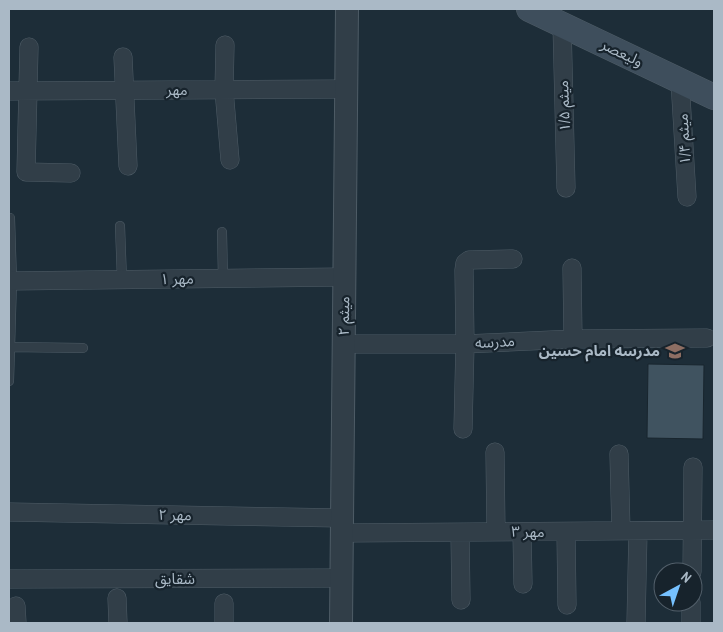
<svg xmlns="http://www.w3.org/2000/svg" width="723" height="632" font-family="'Archivo Narrow','Noto Sans Arabic',sans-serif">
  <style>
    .building { fill: #405360; stroke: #18252e }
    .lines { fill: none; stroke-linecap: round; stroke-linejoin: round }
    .service-casing { stroke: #4e5c66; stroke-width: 10 }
    .minor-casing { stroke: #4e5c66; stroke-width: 19 }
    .tertiary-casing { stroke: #4e5c66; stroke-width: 24 }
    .secondary-casing { stroke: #4e5c66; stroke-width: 26 }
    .service { stroke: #313e48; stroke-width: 9 }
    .minor { stroke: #313e48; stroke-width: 18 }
    .tertiary { stroke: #313e48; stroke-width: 22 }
    .secondary { stroke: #3e4e5c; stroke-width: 25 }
    .labels { text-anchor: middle; stroke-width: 4.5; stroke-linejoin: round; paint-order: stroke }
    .street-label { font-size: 15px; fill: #aab9c6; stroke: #17232c }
    .poi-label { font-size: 15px; font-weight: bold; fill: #aab9c6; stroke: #17232c; text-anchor: end }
  </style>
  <rect width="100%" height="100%" fill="#1d2d38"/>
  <path class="building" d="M 648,364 L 704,365 L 703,439 L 647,438 Z"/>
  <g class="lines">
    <g class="service-casing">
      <path id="service" d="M 9,218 L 10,218 L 12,281 L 9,381
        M 120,226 L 122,280
        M 222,232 L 223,279
        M 10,347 L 83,348"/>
    </g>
    <g class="minor-casing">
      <path id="minor" d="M 562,24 L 566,188
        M 225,45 L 224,90 L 230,160
        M 29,47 L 26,172 L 71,173
        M 123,57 L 128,166
        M 680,81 L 687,197
        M 9,91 L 346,89
        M 572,268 L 573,339
        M 9,281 L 344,277
        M 344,344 L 465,344 L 573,339 L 707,338
        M 463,429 L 465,344 L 464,270 L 465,263 L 469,260 L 513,259
        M 495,452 L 496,532
        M 619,454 L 621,531
        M 9,512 L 342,518
        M 522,532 L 523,584
        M 566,532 L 567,605
        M 342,533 L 714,530
        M 460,533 L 461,600
        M 692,572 L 693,467
        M 9,579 L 341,578
        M 117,598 L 118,623
        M 224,603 L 224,623
        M 16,606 L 17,623
        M 636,623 L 638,531
        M 691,623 L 691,602"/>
    </g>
    <g class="tertiary-casing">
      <path id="tertiary" d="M 341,623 L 347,9"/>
    </g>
    <g class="secondary-casing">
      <path id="secondary" d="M 529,9 L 714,97"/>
    </g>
    <use href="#service" class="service"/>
    <use href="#minor" class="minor"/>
    <use href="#tertiary" class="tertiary"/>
    <use href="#secondary" class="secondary"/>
  </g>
  <defs>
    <g id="school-bare" transform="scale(1.5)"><path d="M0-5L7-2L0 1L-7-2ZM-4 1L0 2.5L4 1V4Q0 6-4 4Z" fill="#8d6e63" stroke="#17232c" stroke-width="2.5" paint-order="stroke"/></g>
  </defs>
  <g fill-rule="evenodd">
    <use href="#school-bare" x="675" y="351"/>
  </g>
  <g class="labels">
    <g class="street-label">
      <text transform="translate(622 53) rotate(26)" y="5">ولیعصر</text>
      <text x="177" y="95">مهر</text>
      <text transform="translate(564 106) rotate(-92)" y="5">میثم ۱/۵</text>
      <text transform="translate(684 139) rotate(-93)" y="5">میثم ۱/۴</text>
      <text transform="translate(177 279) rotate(-1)" y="5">مهر ۱</text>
      <text transform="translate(344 316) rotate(-89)" y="5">میثم ۲</text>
      <text transform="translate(495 342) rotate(-3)" y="5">مدرسه</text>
      <text transform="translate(175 515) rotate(1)" y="5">مهر ۲</text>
      <text x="528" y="537">مهر ۳</text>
      <text x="175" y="584">شقایق</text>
    </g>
    <g class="poi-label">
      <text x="660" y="356">مدرسه امام حسین</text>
    </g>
  </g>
  <rect width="723" height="632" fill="none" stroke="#aab9c6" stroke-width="20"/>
  <g transform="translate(678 587) rotate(40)"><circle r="24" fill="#17232c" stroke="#525f6a"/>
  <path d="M0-4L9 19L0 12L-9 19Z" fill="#76c1ff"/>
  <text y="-8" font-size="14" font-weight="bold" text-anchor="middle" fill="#aab9c6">N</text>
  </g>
</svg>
